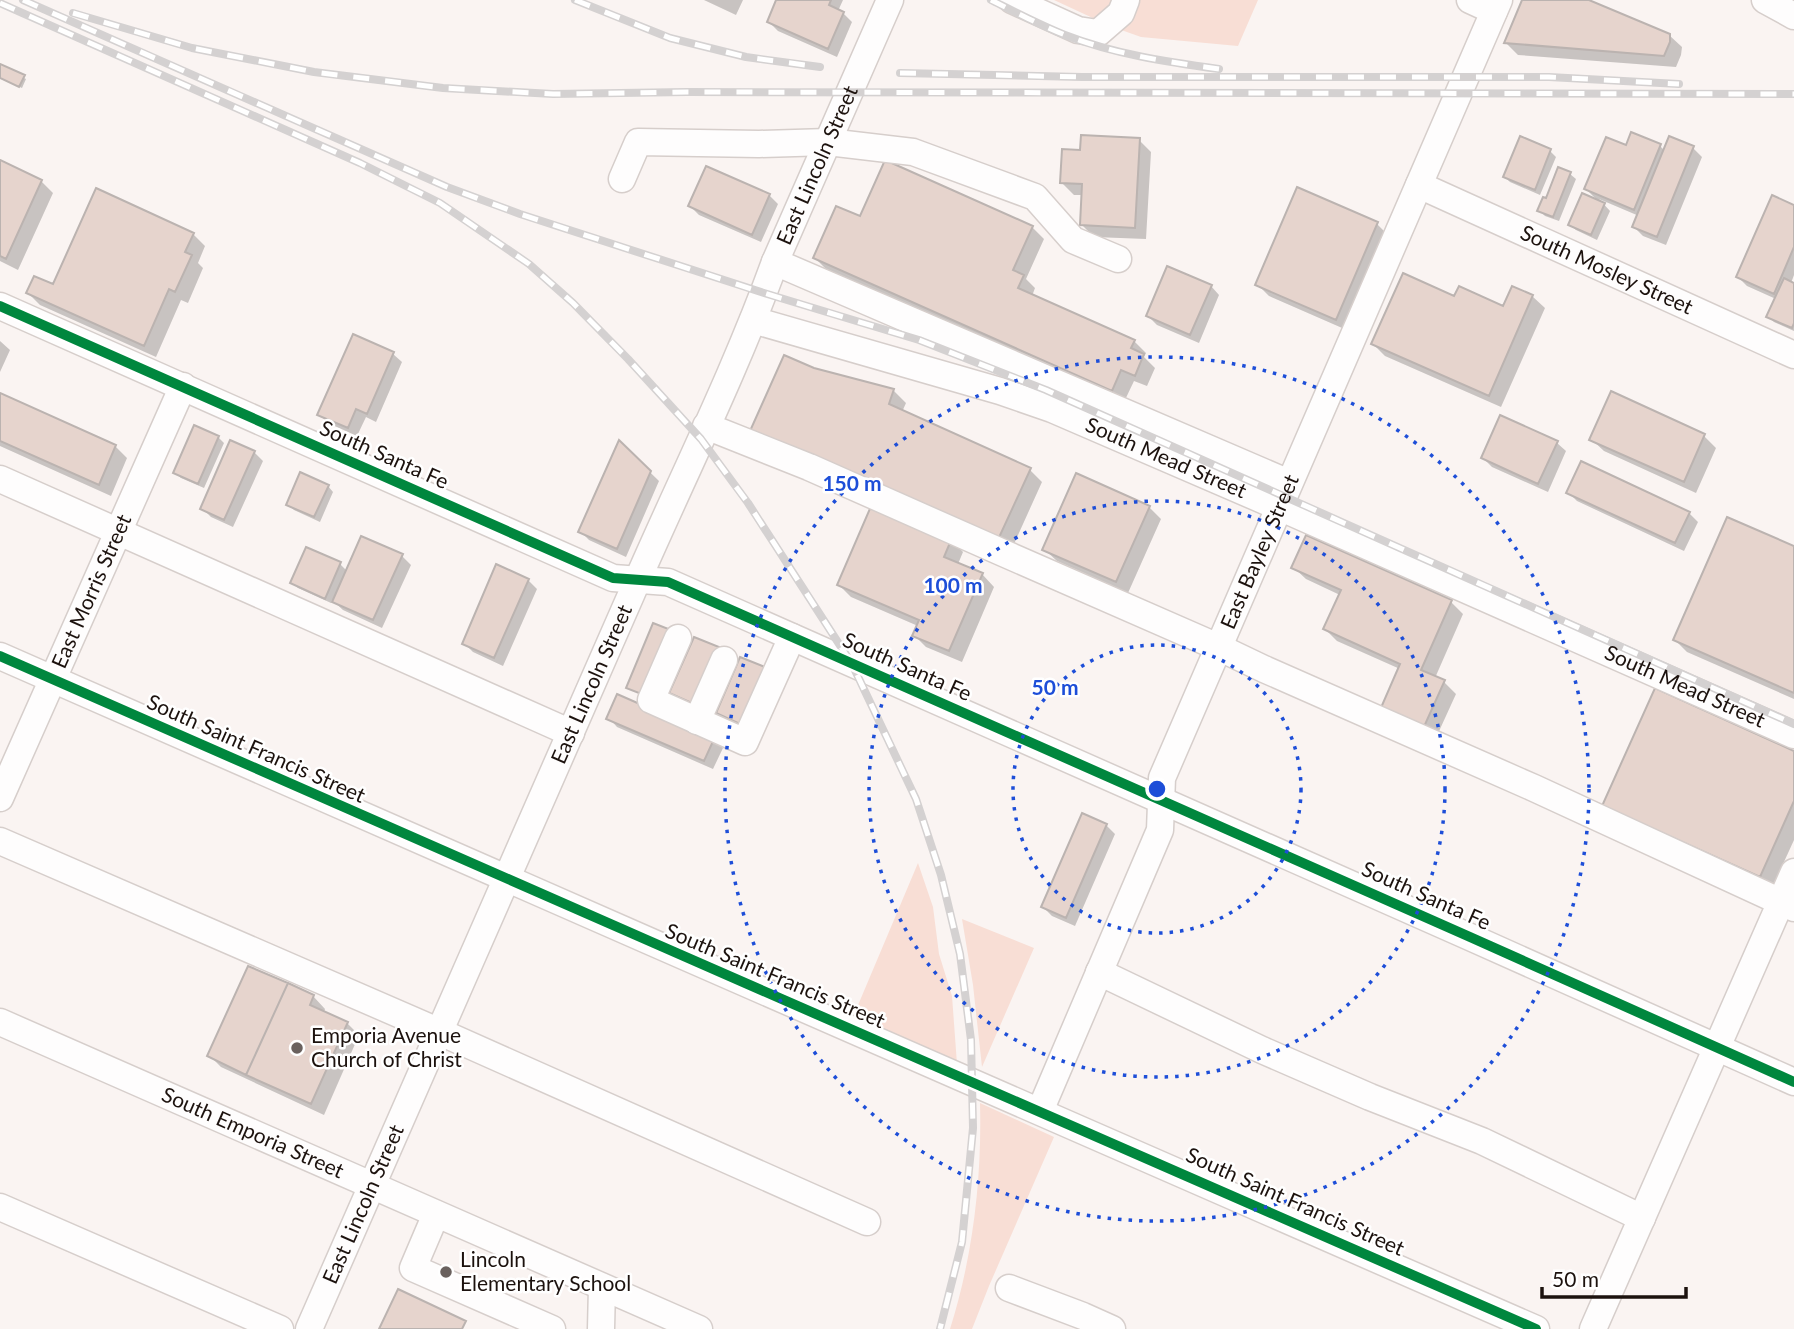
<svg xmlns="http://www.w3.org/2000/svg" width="1794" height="1329" font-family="Lato,sans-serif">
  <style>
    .green { fill: #f8ded5 }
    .shadow { fill: #0003 }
    .building { fill: #e6d4cd; stroke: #bbb3b0; stroke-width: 2 }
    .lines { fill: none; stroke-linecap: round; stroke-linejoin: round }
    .minor-casing { stroke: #d6cecb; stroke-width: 29 }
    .minor { stroke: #fefdfd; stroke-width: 26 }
    .rail-casing { stroke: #d4d1d1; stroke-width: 8 }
    .rail { stroke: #fff; stroke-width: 5; stroke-dasharray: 16; stroke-linecap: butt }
    .cycleway-casing { stroke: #fff; stroke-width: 15 }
    .cycleway { stroke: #00873e; stroke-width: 10 }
    .ring { fill: none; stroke: #1d4ed8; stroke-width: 3.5; stroke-dasharray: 3.5 7 }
    .poi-dot { fill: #6a615e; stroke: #fff; stroke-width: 2.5 }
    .labels { text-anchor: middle; stroke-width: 5; stroke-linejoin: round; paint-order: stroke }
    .street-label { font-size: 21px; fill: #1c120e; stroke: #fff }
    .poi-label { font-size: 21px; fill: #1c120e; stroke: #fff; text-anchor: start }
    .centre { fill: #1d4ed8; stroke: #fff; stroke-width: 3.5 }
    .ring-label { font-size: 21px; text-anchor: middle; font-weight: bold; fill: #1d4ed8; stroke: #fff; stroke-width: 5; stroke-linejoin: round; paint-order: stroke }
  </style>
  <rect width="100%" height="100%" fill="#faf4f2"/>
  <path class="green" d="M 1054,0 L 1258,0 L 1238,46 L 1141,37 L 1110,26 Z
    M 918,863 L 933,907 L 939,954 L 952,996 L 957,1064 L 853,1017 Z
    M 962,919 L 1034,948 L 982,1067 L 973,985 Z
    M 980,1103 L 1054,1137 L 989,1286 L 972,1329 L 950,1329 C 973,1256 982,1179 980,1103 Z"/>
  <path class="shadow" d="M 704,0 L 743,0 L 736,15 Z
    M 778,0 L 843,0 L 838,11 L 843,13 L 852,22 L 837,57 L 778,31 L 769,22 Z
    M 1524,0 L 1584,0 L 1669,35 L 1682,47 L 1681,55 L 1676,67 L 1518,55 L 1506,43 Z
    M 0,66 L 26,79 L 22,88 L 0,78 Z
    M 1521,138 L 1550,151 L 1556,157 L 1540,195 L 1510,182 L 1505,177 Z
    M 1139,140 L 1151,152 L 1146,239 L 1094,237 L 1082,225 L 1083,195 L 1074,195 L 1062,183 L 1082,152 Z
    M 1660,146 L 1665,151 L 1693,148 L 1702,157 L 1666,245 L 1643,236 L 1634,227 L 1639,216 L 1599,199 L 1610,211 L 1597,240 L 1576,230 L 1570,225 L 1600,203 L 1586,189 L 1627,147 Z
    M 0,162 L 41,181 L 53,193 L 18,270 L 0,261 Z
    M 1559,169 L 1570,174 L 1576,179 L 1559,221 L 1545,216 L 1539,210 L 1547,200 Z
    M 1298,189 L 1377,224 L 1389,236 L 1349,331 L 1269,296 L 1257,284 Z
    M 769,195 L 778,204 L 761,242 L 699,215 L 690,206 Z
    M 1794,207 L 1794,275 L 1791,283 L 1794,285 L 1794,331 L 1774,322 L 1768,316 L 1776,299 L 1747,286 L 1738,277 Z
    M 861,219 L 1032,227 L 1044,239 L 1026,279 L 1035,288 L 1032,296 L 1134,341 L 1146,353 L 1144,357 L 1155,368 L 1147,386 L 1134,381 L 1124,402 L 827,270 L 815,258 Z
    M 193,234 L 205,246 L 198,263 L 203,268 L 188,303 L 181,300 L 156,357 L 40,305 L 28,293 L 53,286 Z
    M 1211,286 L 1219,295 L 1199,343 L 1157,325 L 1148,316 Z
    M 1513,288 L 1532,296 L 1545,308 L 1501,407 L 1385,356 L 1373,344 L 1455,299 L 1504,308 Z
    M 354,336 L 393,354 L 402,362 L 376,422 L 366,417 L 357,436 L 328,423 L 319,414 Z
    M 0,341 L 10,350 L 0,372 Z
    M 813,370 L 894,391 L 906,403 L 902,412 L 1030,470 L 1042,482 L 1009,555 Z
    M 1612,394 L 1704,436 L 1716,448 L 1696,493 L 1604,451 L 1591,439 Z
    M 0,395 L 115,446 L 127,458 L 111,496 L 0,446 Z
    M 218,437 L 224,443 L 204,488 L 181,478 L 175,473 Z
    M 620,443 L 659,481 L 626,557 L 589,540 L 581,532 Z
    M 1557,443 L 1566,451 L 1548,492 L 1492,467 L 1483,458 Z
    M 254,452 L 263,461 L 233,527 L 211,517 L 202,508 Z
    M 328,486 L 333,492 L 320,522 L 294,510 L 288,504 Z
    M 1568,492 L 1689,513 L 1698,522 L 1684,551 L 1577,501 Z
    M 1149,507 L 1161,519 L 1128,593 L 1057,561 L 1044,549 Z
    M 1307,537 L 1451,602 L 1463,614 L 1435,678 L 1444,682 L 1456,694 L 1435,740 L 1394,722 L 1400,669 L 1337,641 L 1325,629 L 1340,595 L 1306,579 L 1293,567 Z
    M 951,539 L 963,552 L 958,564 L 982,574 L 994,587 L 962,662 L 926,647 L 914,635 L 918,626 L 851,597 L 839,585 Z
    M 1794,548 L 1794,699 L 1687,652 L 1675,640 Z
    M 402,556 L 411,565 L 382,628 L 343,610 L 332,600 L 331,603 L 298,588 L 292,583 L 340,564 L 347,571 Z
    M 528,580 L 537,589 L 503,666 L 473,652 L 464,643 Z
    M 741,659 L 746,728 L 723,718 L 718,712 Z
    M 609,718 L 714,739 L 723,748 L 713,769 L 617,727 Z
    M 1794,753 L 1794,840 L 1772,888 L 1616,818 Z
    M 1106,825 L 1115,834 L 1075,926 L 1052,916 L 1043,907 Z
    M 313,996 L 325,1009 L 324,1012 L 347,1023 L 359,1035 L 324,1115 L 221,1067 L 209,1055 Z"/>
  <path class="building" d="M 776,0 L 831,0 L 829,5 L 844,12 L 828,49 L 767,22 Z
    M 1522,0 L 1589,0 L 1670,34 L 1670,42 L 1664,56 L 1504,43 Z
    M 0,64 L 25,75 L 19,87 L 0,78 Z
    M 1631,132 L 1661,144 L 1634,210 L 1584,189 L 1606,137 L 1626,145 Z
    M 1081,135 L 1140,138 L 1135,228 L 1080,225 L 1082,184 L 1060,183 L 1062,149 L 1080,150 Z
    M 1520,136 L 1551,149 L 1535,190 L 1503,177 Z
    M 1669,136 L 1694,146 L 1657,237 L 1632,227 Z
    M 0,160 L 42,180 L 6,259 L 0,256 Z
    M 885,160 L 1033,226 L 1013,270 L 1024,275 L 1018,288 L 1135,340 L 1131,348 L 1144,354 L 1135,376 L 1121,370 L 1112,391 L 813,258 L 836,206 L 860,216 Z
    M 706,166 L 770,194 L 752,235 L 688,206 Z
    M 1558,167 L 1571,172 L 1553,217 L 1537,211 L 1543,197 L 1546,198 Z
    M 1297,187 L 1378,222 L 1336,320 L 1255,285 Z
    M 96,188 L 194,233 L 185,252 L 192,255 L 175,292 L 169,289 L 144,346 L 26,293 L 34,276 L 53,284 Z
    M 1582,193 L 1605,203 L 1591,235 L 1568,225 Z
    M 1772,195 L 1794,205 L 1794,247 L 1774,294 L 1736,277 Z
    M 1167,266 L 1212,285 L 1190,335 L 1146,316 Z
    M 1403,273 L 1454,296 L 1459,286 L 1503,306 L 1512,286 L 1533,295 L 1489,396 L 1371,344 Z
    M 1784,278 L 1794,283 L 1794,323 L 1792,328 L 1766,317 Z
    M 353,334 L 394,352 L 367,414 L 356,409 L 348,428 L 317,415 Z
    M 784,355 L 814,368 L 894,389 L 889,404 L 1031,468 L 996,544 L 750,431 Z
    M 1611,391 L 1705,434 L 1684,482 L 1589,440 Z
    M 0,393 L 116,445 L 99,485 L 0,441 Z
    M 1500,415 L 1558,441 L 1538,484 L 1481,458 Z
    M 194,425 L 219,436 L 198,484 L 173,473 Z
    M 230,440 L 255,451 L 224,520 L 200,509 Z
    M 619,440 L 651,471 L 617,549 L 578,532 Z
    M 1581,461 L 1690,512 L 1675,543 L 1566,493 Z
    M 300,472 L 329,485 L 314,517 L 286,505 Z
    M 1076,473 L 1150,506 L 1116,582 L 1042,550 Z
    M 872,504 L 952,538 L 944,557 L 983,573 L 949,651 L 912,636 L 919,620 L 837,585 Z
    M 1727,517 L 1794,546 L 1794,693 L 1673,640 Z
    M 1306,535 L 1452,600 L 1421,670 L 1445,680 L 1423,729 L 1380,710 L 1400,664 L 1323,629 L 1341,590 L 1291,568 Z
    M 361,536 L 403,554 L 373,620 L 332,602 Z
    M 306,547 L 341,562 L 325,599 L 290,583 Z
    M 496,564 L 529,579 L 494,658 L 462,644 Z
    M 653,623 L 671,630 L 644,695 L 626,688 Z
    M 694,637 L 719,647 L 694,704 L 669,693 Z
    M 740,657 L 765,667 L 740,724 L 716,713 Z
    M 1655,688 L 1794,751 L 1794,801 L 1760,877 L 1602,806 Z
    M 617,694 L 715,737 L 704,761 L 606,719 Z
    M 1082,813 L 1107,824 L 1066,918 L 1041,907 Z
    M 248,966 L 288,983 L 246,1075 L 207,1056 Z
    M 288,983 L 314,995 L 310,1005 L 348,1022 L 311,1104 L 246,1075 Z
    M 398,1289 L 466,1321 L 462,1329 L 379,1329 Z"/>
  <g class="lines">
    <g class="minor-casing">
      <g id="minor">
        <path d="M 1012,0 L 1078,30 L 1098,33 L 1121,13 L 1126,0"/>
        <path d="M 1470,0 L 1494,11"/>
        <path d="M 1765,0 L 1794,16"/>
        <path d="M 622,179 L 638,142 L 759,144 L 828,142 L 913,152 L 1035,197 L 1073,240 L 1118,259"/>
        <path id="s1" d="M 1419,185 L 1794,355"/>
        <path d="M 775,262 L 1289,483"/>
        <path d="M 0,306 L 613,578 L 668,582 L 1470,937 L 1794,1082"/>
        <path id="s2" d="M 753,320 L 1000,391 L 1052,409 L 1279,507 L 1794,735"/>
        <path d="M 706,426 L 809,467 L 1001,552 L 1218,647 L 1264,669 L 1534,788 L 1794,908"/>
        <path d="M 0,479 L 571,733"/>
        <path d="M 678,638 L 651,700 L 745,742 L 792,637"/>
        <path d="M 0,656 C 511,882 1025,1104 1536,1329"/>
        <path d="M 697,721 L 724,660"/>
        <path id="s3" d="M 0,798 L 183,386"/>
        <path d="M 0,841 L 440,1032 L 867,1222"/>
        <path d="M 1099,972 L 1262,1050 L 1370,1097 L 1482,1141 L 1642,1218"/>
        <path id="s4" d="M 0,1022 L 699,1329"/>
        <path id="s5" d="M 1040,1111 L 1160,830 L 1162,778 L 1499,0"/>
        <path d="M 0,1207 L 280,1329"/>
        <path d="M 436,1214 L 413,1268 L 552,1329"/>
        <path d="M 1009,1288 L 1083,1316 L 1112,1329"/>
        <path id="s6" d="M 309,1329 C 416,1084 524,840 631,595 C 679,484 734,375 775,262 L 890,0"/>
        <path d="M 601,1329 L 602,1287"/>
        <path d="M 1593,1329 L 1794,872"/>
      </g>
    </g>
    <use href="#minor" class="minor"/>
    <g class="rail-casing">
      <path id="rail" d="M 23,0 L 447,187 L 520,214 L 764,293 L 919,340 L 1046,390 L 1794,724
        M 575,0 L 670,38 L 746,57 L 820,67
        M 991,0 C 1015,12 1040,25 1065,35 C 1114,54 1167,62 1219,69
        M 0,3 L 360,163 L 440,203 L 529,264 L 573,303 L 628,359 L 701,439 L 748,503 L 852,664 L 916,799 L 941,875 L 960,954 L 971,1040 L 973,1128 L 962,1242 L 940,1329
        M 73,13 L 192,48 L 314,72 L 443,88 L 553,94 L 687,92 L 1794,94
        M 900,73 L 1082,77 L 1549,77 L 1679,84"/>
    </g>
    <use href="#rail" class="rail"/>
    <g class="cycleway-casing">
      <path id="cycleway" d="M 0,306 L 613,578 L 668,582 L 1470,937 L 1794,1082
        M 0,656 C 511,882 1025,1104 1536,1329"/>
    </g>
    <use href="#cycleway" class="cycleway"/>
  </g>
  <g class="ring">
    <circle cx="1157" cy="789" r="144"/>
    <circle cx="1157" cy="789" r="288"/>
    <circle cx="1157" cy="789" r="432"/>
  </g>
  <g class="poi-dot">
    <circle cx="297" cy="1048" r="7"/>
    <circle cx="446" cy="1272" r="7"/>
  </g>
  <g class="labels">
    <g class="street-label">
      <text dy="7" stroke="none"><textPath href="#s6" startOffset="1270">East Lincoln Street</textPath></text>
      <text dy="7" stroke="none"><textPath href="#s1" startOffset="206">South Mosley Street</textPath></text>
      <text transform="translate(384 455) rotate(24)" y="7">South Santa Fe</text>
      <text dy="7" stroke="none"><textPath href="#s2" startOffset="436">South Mead Street</textPath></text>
      <text dy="7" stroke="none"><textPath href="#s5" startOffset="604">East Bayley Street</textPath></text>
      <text dy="7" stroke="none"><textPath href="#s3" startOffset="226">East Morris Street</textPath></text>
      <text transform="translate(907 667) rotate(24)" y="7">South Santa Fe</text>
      <text dy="7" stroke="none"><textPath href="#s6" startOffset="704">East Lincoln Street</textPath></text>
      <text dy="7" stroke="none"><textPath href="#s2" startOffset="1003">South Mead Street</textPath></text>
      <text transform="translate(256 749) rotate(24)" y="7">South Saint Francis Street</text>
      <text transform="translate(1426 896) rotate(24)" y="7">South Santa Fe</text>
      <text transform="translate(775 976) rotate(23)" y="7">South Saint Francis Street</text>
      <text dy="7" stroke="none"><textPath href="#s4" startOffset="276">South Emporia Street</textPath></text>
      <text transform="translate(1295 1202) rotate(24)" y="7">South Saint Francis Street</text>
      <text dy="7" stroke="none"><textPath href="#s6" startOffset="136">East Lincoln Street</textPath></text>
    </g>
    <g class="poi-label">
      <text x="311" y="1043">Emporia Avenue<tspan x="311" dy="24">Church of Christ</tspan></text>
      <text x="460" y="1267">Lincoln<tspan x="460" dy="24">Elementary School</tspan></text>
    </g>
  </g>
  <circle cx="1157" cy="789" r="10" class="centre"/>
  <g class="ring-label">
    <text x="852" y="491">150 m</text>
    <text x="953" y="593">100 m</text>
    <text x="1055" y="695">50 m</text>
  </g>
  <path d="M1542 1287v10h144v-10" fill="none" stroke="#1c120e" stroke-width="3.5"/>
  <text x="1552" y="1287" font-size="21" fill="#1c120e" stroke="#ffffff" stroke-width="5" paint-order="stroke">50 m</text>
</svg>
